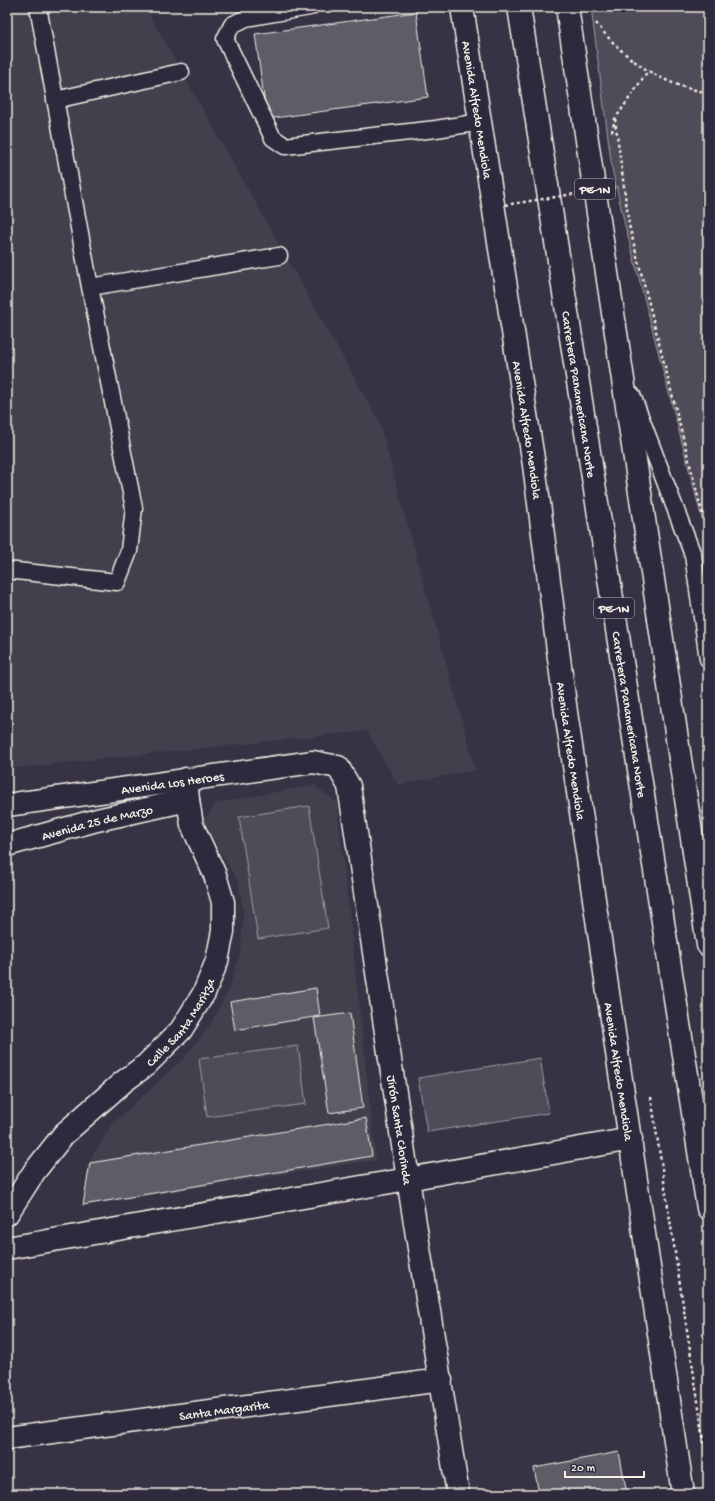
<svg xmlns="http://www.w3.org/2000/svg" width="715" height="1501" font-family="'Gochi Hand',sans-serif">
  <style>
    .built { fill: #433f4e }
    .green { fill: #504b59; stroke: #a29ea0 }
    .building { fill: #5f5c67; stroke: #f4f1e8 }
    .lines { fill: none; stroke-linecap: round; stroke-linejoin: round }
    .lane-casing { stroke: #f4f1e8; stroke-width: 19 }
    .street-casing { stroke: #f4f1e8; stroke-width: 25 }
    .secondary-casing { stroke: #f4f1e8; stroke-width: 25 }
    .highway-casing { stroke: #f4f1e8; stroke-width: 25 }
    .path { stroke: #f4f1e8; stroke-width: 2.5; stroke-dasharray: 3 3; stroke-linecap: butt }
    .lane { stroke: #2f2a3d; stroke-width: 16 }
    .street { stroke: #2f2a3d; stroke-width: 22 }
    .secondary { stroke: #2f2a3d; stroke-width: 22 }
    .highway { stroke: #2f2a3d; stroke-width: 22 }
    .path-bridge { stroke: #f4f1e8; stroke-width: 2.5; stroke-dasharray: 3 3; stroke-linecap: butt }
    .labels { text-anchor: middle; stroke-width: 4; stroke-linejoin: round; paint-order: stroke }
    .shield { fill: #2f2a3d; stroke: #b9b5b5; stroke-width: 1 }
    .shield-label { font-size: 12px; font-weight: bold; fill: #f4f1e8 }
    .street-label { font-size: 13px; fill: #f4f1e8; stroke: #2f2a3d }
  </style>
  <rect width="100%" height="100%" fill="#373244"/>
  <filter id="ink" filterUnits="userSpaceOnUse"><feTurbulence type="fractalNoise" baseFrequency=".025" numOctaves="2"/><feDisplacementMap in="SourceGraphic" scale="8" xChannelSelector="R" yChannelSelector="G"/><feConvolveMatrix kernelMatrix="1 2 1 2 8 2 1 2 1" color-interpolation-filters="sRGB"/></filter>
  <g filter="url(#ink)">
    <path class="built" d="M 7,7 L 145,7 L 379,421 L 476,770 L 398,785 L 367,731 L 7,769 Z
      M 314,785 L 337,802 L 376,1160 L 82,1206 L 89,1161 L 113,1123 L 185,1057 L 210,1025 L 228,991 L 241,950 L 243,910 L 238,881 L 218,849 L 204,820 L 216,803 Z"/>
    <path class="green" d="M 591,7 L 708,7 L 708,542 L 625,225 L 612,168 Z
      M 309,806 L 328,928 L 258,939 L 239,817 Z
      M 298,1046 L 306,1104 L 207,1117 L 199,1059 Z
      M 540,1058 L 549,1113 L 427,1132 L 418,1078 Z"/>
    <path class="building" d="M 416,12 L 428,97 L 267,119 L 255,34 Z
      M 316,988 L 320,1016 L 235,1030 L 230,1002 Z
      M 350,1013 L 363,1108 L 329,1113 L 314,1018 Z
      M 366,1118 L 372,1156 L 83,1205 L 90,1163 Z
      M 619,1452 L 627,1494 L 539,1494 L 534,1468 Z"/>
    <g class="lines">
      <g class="lane-casing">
        <path id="lane" d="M 310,7 L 246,18 L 232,25 L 225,39 L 273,138 L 285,146 L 436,129 L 481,122
          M 55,100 L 181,72
          M 90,287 L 279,256
          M 632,395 L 693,555 L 708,659
          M 7,570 L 117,582 L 129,551 L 134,508 L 90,287 L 38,7"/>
      </g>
      <g class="street-casing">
        <g id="street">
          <path id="s1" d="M 7,805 L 313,762 L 338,767 L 349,786 L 408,1179 L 458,1494"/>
          <path id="s2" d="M 7,845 L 97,820 L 188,800"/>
          <path id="s3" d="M 7,1214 L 34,1172 L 64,1134 L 123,1082 L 146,1065 L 181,1030 L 204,993 L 217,961 L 223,931 L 223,902 L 215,875 L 192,825 L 188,800 L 186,779"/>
          <path d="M 7,1248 L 408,1179 L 631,1139"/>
          <path id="s4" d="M 7,1438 L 441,1380"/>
        </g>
      </g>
      <g class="secondary-casing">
        <g id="secondary">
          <path id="s5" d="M 462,7 L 534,465 L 566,712 L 683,1494"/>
        </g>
      </g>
      <g class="highway-casing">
        <g id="highway">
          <path id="s6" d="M 519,7 L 708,1208"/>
          <path d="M 567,7 L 708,945"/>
        </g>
      </g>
      <path class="path" d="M 596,23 C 623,58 663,87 708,92
        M 615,119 L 629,225 L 703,516
        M 612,132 L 615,119 L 648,71
        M 651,1097 L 708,1466"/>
      <use href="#lane" class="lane"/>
      <use href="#street" class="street"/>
      <use href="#secondary" class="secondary"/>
      <use href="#highway" class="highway"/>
      <path class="path-bridge" d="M 505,205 L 618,187"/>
    </g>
  </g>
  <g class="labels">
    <g class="shield">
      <rect x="575" y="179" width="40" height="20" rx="3"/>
      <rect x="594" y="598" width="40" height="20" rx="3"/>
    </g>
    <g class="shield-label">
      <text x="595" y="193">PE-1N</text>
      <text x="614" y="612">PE-1N</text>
    </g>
    <g class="street-label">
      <text dy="5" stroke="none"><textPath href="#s5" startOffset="104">Avenida Alfredo Mendiola</textPath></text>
      <text dy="5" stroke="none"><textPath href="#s6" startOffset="392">Carretera Panamericana Norte</textPath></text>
      <text dy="5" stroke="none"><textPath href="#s5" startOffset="428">Avenida Alfredo Mendiola</textPath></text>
      <text dy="5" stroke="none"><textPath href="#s6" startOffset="716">Carretera Panamericana Norte</textPath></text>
      <text dy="5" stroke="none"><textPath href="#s5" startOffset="752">Avenida Alfredo Mendiola</textPath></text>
      <text dy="5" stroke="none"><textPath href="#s1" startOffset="167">Avenida Los Heroes</textPath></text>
      <text dy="5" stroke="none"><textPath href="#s2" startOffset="93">Avenida 25 de Marzo</textPath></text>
      <text dy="5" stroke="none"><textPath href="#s3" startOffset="261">Calle Santa Maritza</textPath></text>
      <text dy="5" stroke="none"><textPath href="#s5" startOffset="1076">Avenida Alfredo Mendiola</textPath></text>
      <text dy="5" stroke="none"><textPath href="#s1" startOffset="704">Jirón Santa Clorinda</textPath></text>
      <text dy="5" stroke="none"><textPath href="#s4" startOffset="219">Santa Margarita</textPath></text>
    </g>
  </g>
  <rect width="715" height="1501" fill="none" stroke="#2f2a3d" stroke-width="24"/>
  <rect x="12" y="12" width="691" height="1477" fill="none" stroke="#f4f1e8" stroke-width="1.5" filter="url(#ink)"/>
  <path d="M565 1471v6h79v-6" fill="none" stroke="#f4f1e8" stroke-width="2"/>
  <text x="571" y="1471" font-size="12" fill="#f4f1e8" stroke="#2f2a3d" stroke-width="3" paint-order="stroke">20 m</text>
</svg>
